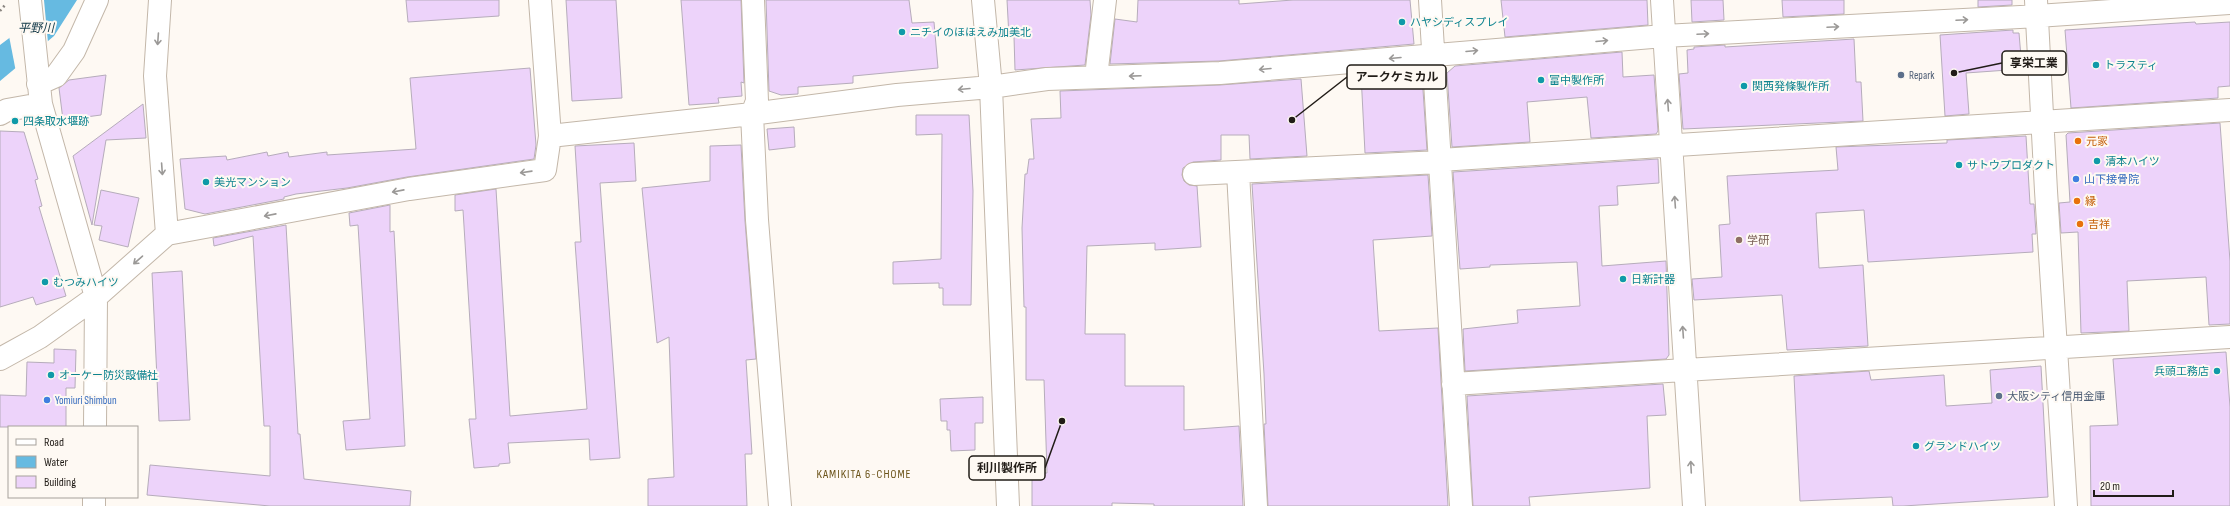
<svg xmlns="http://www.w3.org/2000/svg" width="2230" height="506" font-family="'Sofia Sans Condensed','Noto Sans JP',sans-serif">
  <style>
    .water { fill: #66bae1 }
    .pier { fill: #fef9f3 }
    .building { fill: #edd3fa; stroke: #b6acbb }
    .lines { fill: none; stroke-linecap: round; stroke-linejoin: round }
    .minor-casing { stroke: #c3b7a9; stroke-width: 24 }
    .path { stroke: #8b8681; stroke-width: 2.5; stroke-dasharray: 2 3; stroke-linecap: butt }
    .minor { stroke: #fff; stroke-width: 22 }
    .oneway { stroke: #9b9997 }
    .culture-dot { fill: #0f9aa8; stroke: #fef9f3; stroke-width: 1.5 }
    .service-dot { fill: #5c6f8a; stroke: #fef9f3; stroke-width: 1.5 }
    .food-dot { fill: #e8710a; stroke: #fef9f3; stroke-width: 1.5 }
    .shop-dot { fill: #3f7fe0; stroke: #fef9f3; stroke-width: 1.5 }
    .education-dot { fill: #8d6e63; stroke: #fef9f3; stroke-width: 1.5 }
    .labels { text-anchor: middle; stroke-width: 4; stroke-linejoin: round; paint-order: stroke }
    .culture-label { font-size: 11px; fill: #0d838f; stroke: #fef9f3; text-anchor: start }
    .service-label { font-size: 11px; fill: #4e5e75; stroke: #fef9f3; text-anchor: start }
    .food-label { font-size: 11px; fill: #c56008; stroke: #fef9f3; text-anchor: start }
    .shop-label { font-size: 11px; fill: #366cbe; stroke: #fef9f3; text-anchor: start }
    .education-label { font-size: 11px; fill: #785e54; stroke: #fef9f3; text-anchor: start }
    .water-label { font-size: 12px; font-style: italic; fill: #0d3444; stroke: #fef9f3 }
    .neighbourhood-label { font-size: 12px; letter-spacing: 1px; fill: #6b5319; stroke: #fef9f3 }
    .leader { fill: none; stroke: #211c17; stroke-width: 1.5 }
    .callout-dot { fill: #211c17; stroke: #fef9f3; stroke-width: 1.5 }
    .callout { fill: #fef9f3; stroke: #211c17; stroke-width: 1.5 }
    .callout-label { font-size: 12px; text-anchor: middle; font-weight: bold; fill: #211c17 }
  </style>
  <rect width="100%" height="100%" fill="#fef9f3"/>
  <path class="water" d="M 34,0 L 77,0 L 54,36 L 0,81 L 0,45 L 12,36 Z"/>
  <path class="pier" d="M 32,0 L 44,0 L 48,43 L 16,72 L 9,36 Z"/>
  <path class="building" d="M 406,0 L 499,0 L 499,16 L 408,22 Z
    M 566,0 L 616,0 L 622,98 L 572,101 Z
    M 681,0 L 741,0 L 744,83 L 741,82 L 742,96 L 718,98 L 719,103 L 689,105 Z
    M 766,0 L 909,0 L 912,23 L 934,22 L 938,68 L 853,76 L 853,83 L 798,87 L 798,94 L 781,95 L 769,91 Z
    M 1007,0 L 1090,0 L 1091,15 L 1085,65 L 1015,70 L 1014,37 L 1009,37 Z
    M 1138,0 L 1239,0 L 1239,4 L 1293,0 L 1410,0 L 1414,44 L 1219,61 L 1110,64 L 1115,19 L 1137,22 Z
    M 1501,0 L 1647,0 L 1648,25 L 1505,37 Z
    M 1691,0 L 1723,0 L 1724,20 L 1692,22 Z
    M 1782,0 L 1844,0 L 1844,14 L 1783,17 Z
    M 1978,0 L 2012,0 L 2012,5 L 1978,7 Z
    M 2195,22 L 2196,24 L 2230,22 L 2230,86 L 2218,87 L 2218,98 L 2071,108 L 2065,30 Z
    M 2013,30 L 2013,33 L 2019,33 L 2022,69 L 1966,73 L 1969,114 L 1945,116 L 1940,35 Z
    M 1854,39 L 1856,82 L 1861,82 L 1863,121 L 1683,129 L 1679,74 L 1688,73 L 1687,50 L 1694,49 L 1694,47 L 1725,45 L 1725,47 Z
    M 1622,52 L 1623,77 L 1654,75 L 1658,131 L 1656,134 L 1591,138 L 1587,97 L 1527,102 L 1530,142 L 1452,147 L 1447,73 L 1455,66 Z
    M 530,68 L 536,145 L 534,159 L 407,177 L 347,188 L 296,194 L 284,197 L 284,199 L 205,214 L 185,209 L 180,159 L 226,156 L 227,160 L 267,152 L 268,156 L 288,152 L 289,157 L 327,152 L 327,155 L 416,149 L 410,78 Z
    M 1416,69 L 1416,76 L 1422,75 L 1427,150 L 1365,153 L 1361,74 Z
    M 106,75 L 101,115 L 63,120 L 59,88 L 69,80 Z
    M 1301,79 L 1307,156 L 1250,159 L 1249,135 L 1221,135 L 1221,160 L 1193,162 L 1183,168 L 1182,175 L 1184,181 L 1189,185 L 1197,186 L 1201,247 L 1155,250 L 1155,243 L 1087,246 L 1085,334 L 1125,334 L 1125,386 L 1184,386 L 1184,430 L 1239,426 L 1243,506 L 1154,506 L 1154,504 L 1112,503 L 1112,506 L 1032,506 L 1032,473 L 1047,473 L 1044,380 L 1026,380 L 1026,307 L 1024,307 L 1022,228 L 1025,174 L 1027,174 L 1029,159 L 1034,159 L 1031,119 L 1061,118 L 1060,91 L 1220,85 Z
    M 143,104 L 146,138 L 106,140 L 92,225 L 73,156 Z
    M 916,115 L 969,115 L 973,191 L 971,305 L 943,305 L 943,288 L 939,288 L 939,283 L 893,284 L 893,262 L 941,259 L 942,134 L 916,135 Z
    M 2220,123 L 2230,261 L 2230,324 L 2209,325 L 2206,277 L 2127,281 L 2129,331 L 2081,333 L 2078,232 L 2061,233 L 2059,203 L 2070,202 L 2066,135 L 2068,133 Z
    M 794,127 L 795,147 L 769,150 L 767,129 Z
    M 0,131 L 24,132 L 38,179 L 35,180 L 42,206 L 39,207 L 66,296 L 36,305 L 33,297 L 0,307 Z
    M 2026,136 L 2030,204 L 2034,204 L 2036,234 L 2032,234 L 2033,252 L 1868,262 L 1864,210 L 1816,213 L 1819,268 L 1863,265 L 1868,346 L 1787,350 L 1782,295 L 1694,300 L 1692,279 L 1722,277 L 1719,225 L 1730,224 L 1727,176 L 1838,170 L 1836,147 L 1947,143 L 1947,140 Z
    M 634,143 L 636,181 L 600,183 L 620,458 L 590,460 L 589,439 L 508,443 L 510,463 L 499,464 L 499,466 L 474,468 L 469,419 L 476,419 L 463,210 L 455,211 L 455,195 L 496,189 L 510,416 L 587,409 L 575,242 L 581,242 L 575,146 Z
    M 741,145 L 745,221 L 756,359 L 746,360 L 752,454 L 745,454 L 747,506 L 648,506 L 648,479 L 674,477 L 669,337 L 657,343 L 642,188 L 710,181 L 710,146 Z
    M 1658,159 L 1659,183 L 1617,186 L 1618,205 L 1599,206 L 1602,266 L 1666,261 L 1669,355 L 1666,359 L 1465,371 L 1463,329 L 1518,323 L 1517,310 L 1580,306 L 1577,262 L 1490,265 L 1490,267 L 1460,269 L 1453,172 Z
    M 1428,175 L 1432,236 L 1373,240 L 1379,331 L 1438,328 L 1448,506 L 1268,506 L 1264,424 L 1266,424 L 1264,374 L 1252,184 Z
    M 101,190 L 139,198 L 128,247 L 99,240 L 102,226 L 94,225 Z
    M 390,205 L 390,232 L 394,231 L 405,446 L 346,450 L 343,421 L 370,419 L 358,225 L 350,226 L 349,213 Z
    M 286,225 L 298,434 L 300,434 L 304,479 L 411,491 L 410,506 L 270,506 L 147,495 L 150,465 L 270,476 L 270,426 L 264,426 L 253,236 L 214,246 L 213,238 Z
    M 182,271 L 190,420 L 159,421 L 152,273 Z
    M 54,349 L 76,350 L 75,388 L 66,388 L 66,427 L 0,427 L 0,395 L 26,396 L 27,362 L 54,363 Z
    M 2226,352 L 2230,407 L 2230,506 L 2091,506 L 2090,426 L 2118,425 L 2113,359 Z
    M 2041,366 L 2048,497 L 1903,506 L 1893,506 L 1892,497 L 1800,501 L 1794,376 L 1869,371 L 1871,380 L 1944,375 L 1946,406 L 1992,403 L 1990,370 Z
    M 1663,384 L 1666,415 L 1647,416 L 1650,488 L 1529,497 L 1530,506 L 1473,506 L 1467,396 Z
    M 983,397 L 983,423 L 975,423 L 975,450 L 951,451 L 950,430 L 947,430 L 947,421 L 941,421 L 940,399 Z"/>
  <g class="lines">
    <g class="minor-casing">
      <path id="minor" d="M 30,0 L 41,104 L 96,297 L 95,427
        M 160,0 L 155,76 L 167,234
        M 753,0 L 757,101 L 752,114 L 757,220 L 780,506
        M 983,0 L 991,87 L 1008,506
        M 1430,0 L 1461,506
        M 1662,0 L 1694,506
        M 2036,0 L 2046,191 L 2066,506
        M 1096,77 L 1105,0
        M 38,84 L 56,76 L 74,51 L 97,0
        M 0,114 L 7,110 L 41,104
        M 550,136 L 752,114 L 897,95 L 991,87 L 1047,79 L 1220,73 L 1664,36 L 2037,16 L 2230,3
        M 1440,160 L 2230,110
        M 1238,172 L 1256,506
        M 1194,174 L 1440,162
        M 0,359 L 40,337 L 96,297 L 167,234 L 409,189 L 545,170 L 550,136 L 540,0
        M 1453,384 L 2230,337
        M 94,506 L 94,497"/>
    </g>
    <path class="path" d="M 0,11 L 5,5"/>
    <use href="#minor" class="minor"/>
  </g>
  <defs><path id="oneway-shaft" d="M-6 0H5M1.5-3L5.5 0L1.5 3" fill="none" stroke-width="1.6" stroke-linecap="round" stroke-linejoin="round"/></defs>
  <g class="oneway">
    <use href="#oneway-shaft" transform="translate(1962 20) rotate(-3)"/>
    <use href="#oneway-shaft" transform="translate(1833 27) rotate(-3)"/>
    <use href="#oneway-shaft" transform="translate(1703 34) rotate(-3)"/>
    <use href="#oneway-shaft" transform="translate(158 39) rotate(94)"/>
    <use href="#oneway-shaft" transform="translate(1602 41) rotate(-5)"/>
    <use href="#oneway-shaft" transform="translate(1472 51) rotate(-5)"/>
    <use href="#oneway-shaft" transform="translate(1395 58) rotate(175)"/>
    <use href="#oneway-shaft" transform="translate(1265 69) rotate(175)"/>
    <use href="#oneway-shaft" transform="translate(1135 76) rotate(178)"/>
    <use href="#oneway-shaft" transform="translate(964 89) rotate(175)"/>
    <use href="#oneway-shaft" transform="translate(1668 105) rotate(-94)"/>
    <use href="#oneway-shaft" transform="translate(162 169) rotate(86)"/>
    <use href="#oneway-shaft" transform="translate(526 172) rotate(172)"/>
    <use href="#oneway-shaft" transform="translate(398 191) rotate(169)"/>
    <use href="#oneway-shaft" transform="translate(1675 202) rotate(-94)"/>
    <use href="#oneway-shaft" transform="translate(270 215) rotate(169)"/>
    <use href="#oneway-shaft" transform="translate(138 260) rotate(139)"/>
    <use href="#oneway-shaft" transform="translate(1683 332) rotate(-94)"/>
    <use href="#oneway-shaft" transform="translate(1691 467) rotate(-93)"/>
  </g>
  <g class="culture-dot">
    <circle cx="1402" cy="22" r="4"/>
    <circle cx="902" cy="32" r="4"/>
    <circle cx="2096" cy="65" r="4"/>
    <circle cx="1541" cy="80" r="4"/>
    <circle cx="1744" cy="86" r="4"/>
    <circle cx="15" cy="121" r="4"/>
    <circle cx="2097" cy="161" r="4"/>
    <circle cx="1959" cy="165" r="4"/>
    <circle cx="206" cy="182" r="4"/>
    <circle cx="1623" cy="279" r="4"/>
    <circle cx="45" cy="282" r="4"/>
    <circle cx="2217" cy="371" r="4"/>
    <circle cx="51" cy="375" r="4"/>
    <circle cx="1916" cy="446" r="4"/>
  </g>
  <g class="service-dot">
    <circle cx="1901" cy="75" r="4"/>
    <circle cx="1999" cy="396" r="4"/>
  </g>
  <g class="food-dot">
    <circle cx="2078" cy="141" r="4"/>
    <circle cx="2077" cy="201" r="4"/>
    <circle cx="2080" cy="224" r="4"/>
  </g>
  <g class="shop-dot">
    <circle cx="2076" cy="179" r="4"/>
    <circle cx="47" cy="400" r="4"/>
  </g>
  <circle class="education-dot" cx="1739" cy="240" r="4"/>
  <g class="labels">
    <g class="culture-label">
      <text x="1410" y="26">ハヤシディスプレイ</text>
      <text x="910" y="36">ニチイのほほえみ加美北</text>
      <text x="2104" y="69">トラスティ</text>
      <text x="1549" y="84">富中製作所</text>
      <text x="1752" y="90">関西発條製作所</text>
      <text x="23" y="125">四条取水堰跡</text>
      <text x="2105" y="165">清本ハイツ</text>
      <text x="1967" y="169">サトウプロダクト</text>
      <text x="214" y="186">美光マンション</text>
      <text x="1631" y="283">日新計器</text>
      <text x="53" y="286">むつみハイツ</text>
      <text x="2209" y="375" text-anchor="end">兵頭工務店</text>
      <text x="59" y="379">オーケー防災設備社</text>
      <text x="1924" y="450">グランドハイツ</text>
    </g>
    <g class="service-label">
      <text x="1909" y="79">Repark</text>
      <text x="2007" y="400">大阪シティ信用金庫</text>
    </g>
    <g class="food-label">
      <text x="2086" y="145">元家</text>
      <text x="2085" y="205">縁</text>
      <text x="2088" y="228">吉祥</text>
    </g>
    <g class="shop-label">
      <text x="2084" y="183">山下接骨院</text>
      <text x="55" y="404">Yomiuri Shimbun</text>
    </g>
    <g class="education-label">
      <text x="1747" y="244">学研</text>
    </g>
    <g class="water-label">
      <text x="36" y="32">平野川</text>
    </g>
    <g class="neighbourhood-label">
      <text x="864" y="478">KAMIKITA 6-CHOME</text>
    </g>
  </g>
  <path class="leader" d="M1954 73L2002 63M1292 120L1347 77M1062 421L1045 468"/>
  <g class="callout-dot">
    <circle cx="1954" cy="73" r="4"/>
    <circle cx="1292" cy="120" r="4"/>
    <circle cx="1062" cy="421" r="4"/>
  </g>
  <g class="callout">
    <rect x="2002" y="51" width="64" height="24" rx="4"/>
    <rect x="1347" y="65" width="99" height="24" rx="4"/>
    <rect x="969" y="456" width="76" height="24" rx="4"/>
  </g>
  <g class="callout-label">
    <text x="2034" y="67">享栄工業</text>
    <text x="1397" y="81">アークケミカル</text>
    <text x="1007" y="472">利川製作所</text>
  </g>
  <rect x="8" y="426" width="130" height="72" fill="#fef9f3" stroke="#a6a19b"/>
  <rect x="16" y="439" width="20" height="6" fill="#ffffff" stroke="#a6a19b"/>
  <text x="44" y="446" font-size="12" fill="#211c17">Road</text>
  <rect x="16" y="456" width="20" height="12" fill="#66bae1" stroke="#a6a19b"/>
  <text x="44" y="466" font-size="12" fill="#211c17">Water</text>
  <rect x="16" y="476" width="20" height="12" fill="#edd3fa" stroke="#a6a19b"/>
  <text x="44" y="486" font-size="12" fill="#211c17">Building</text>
  <path d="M2094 490v6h79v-6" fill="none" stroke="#211c17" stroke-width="2"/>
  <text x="2100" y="490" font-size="12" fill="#211c17" stroke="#fef9f3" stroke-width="3" paint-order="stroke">20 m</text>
</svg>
